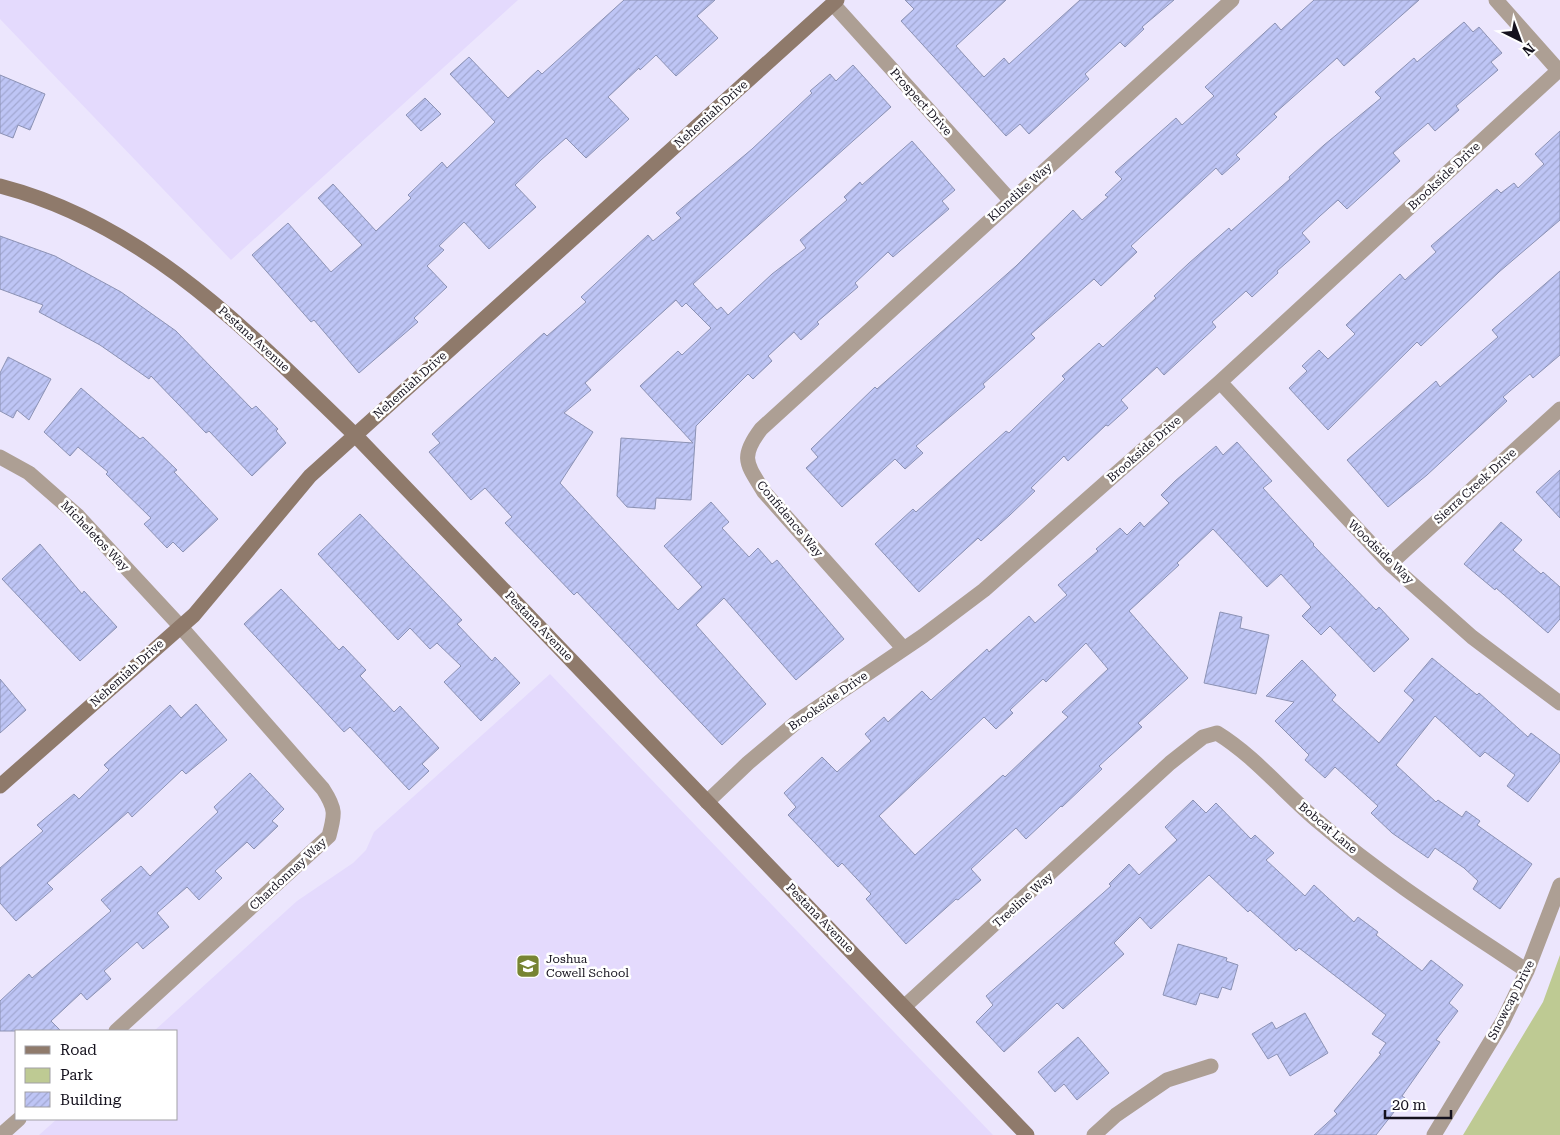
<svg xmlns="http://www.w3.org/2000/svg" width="1560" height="1135" font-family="'Roboto Serif',serif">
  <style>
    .built { fill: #e4dafd }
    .park { fill: #beca93 }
    .building { fill: url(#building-hatch); stroke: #8c92b4; fill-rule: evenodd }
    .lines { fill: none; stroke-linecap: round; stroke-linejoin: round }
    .street { stroke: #ad9f94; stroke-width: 15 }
    .secondary { stroke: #8f7a6b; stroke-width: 15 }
    .labels { text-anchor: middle; stroke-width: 5; stroke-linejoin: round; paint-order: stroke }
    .street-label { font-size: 12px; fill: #15121e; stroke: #fff }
    .poi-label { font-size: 12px; fill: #15121e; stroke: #fff; text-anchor: start }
  </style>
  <defs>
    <pattern id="building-hatch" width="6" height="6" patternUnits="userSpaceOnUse" patternTransform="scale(1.25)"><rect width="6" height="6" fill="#bec5f5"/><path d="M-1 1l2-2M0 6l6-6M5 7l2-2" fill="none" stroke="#a2a8d2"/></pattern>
  </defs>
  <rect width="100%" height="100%" fill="#ece6fd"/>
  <path class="built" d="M 0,0 L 518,0 L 231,260 L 0,19 Z
    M 550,674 L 993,1135 L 39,1135 L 57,1119 L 176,1119 L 176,1031 L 154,1031 L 297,901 L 353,863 L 366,850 L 374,832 Z"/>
  <path class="park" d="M 1560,955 L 1560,1135 L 1463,1135 L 1543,1002 Z"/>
  <path class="building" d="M 624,0 L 715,0 L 697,16 L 718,38 L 676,76 L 656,55 L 640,70 L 639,68 L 608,97 L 629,119 L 586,158 L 566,138 L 541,160 L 515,185 L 536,207 L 489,249 L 464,222 L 439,246 L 444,250 L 427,266 L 447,287 L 414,318 L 418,322 L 359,373 L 314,320 L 311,322 L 252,255 L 288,223 L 331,272 L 362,245 L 318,198 L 333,184 L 376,231 L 411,198 L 408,195 L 442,162 L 447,168 L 495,122 L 450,74 L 469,57 L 508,98 L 538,70 L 542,74 Z
    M 905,0 L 1006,0 L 956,46 L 984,77 L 1004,58 L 1009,64 L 1080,0 L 1174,0 L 1142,27 L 1144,29 L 1125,47 L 1120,42 L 1085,74 L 1089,79 L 1029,134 L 1020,124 L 1006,136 L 901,21 L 914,9 Z
    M 1314,0 L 1419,0 L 1344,66 L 1337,58 L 1274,114 L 1277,117 L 1236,155 L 1240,159 L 1222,175 L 1216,168 L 1131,246 L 1137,252 L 1101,286 L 1094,279 L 1031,334 L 1035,338 L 983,384 L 985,387 L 916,446 L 923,453 L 905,469 L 895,459 L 842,507 L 806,468 L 818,457 L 811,449 L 875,387 L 877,389 L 1016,266 L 1073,210 L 1082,220 L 1108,197 L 1105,195 L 1122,179 L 1115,172 L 1176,118 L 1182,125 L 1214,96 L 1205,87 L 1275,23 L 1281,30 Z
    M 1464,22 L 1473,32 L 1479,27 L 1502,53 L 1491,62 L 1498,70 L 1456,106 L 1459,110 L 1435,131 L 1428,123 L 1393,153 L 1400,161 L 1347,209 L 1338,200 L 1320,216 L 1302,233 L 1310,242 L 1277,271 L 1278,273 L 1252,297 L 1246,291 L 1212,322 L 1216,327 L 1164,375 L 1157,367 L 1121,400 L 1128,408 L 1108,426 L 1106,425 L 1068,461 L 1064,456 L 1031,488 L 1035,491 L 1010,515 L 981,541 L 978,538 L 919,592 L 875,544 L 913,509 L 916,512 L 1006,431 L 1009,433 L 1065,379 L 1062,376 L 1099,343 L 1103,347 L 1156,298 L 1154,296 L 1189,263 L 1229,228 L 1231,231 L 1290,179 L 1289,177 L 1324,145 L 1381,98 L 1375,92 L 1414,58 L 1417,62 Z
    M 853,65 L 891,107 L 693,284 L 717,310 L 721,307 L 728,315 L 772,274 L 806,248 L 800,240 L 847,200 L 844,197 L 860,182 L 862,185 L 912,141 L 955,190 L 942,201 L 949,209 L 893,257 L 888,252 L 855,283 L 858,287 L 817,322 L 819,324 L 801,340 L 794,332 L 768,356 L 772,361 L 753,379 L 748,374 L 696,426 L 691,500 L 656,498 L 655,509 L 627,507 L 617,496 L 621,438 L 693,443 L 640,386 L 678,351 L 682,355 L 711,328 L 686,303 L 682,307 L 676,300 L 655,319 L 585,383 L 591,390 L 564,413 L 593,432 L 560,483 L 678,610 L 702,587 L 664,546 L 711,502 L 729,522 L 722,528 L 749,557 L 758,548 L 772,564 L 777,560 L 844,639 L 796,680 L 724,598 L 696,625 L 766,704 L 722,745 L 577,592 L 574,595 L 505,523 L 512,517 L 485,488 L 471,500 L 429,452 L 440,443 L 432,434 L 544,333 L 547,336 L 586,302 L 581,297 L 648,235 L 653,241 L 681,218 L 676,213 L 752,149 L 812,93 L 810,91 L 830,74 L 836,81 Z
    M 0,75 L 45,94 L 30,130 L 18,125 L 13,138 L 0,133 Z
    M 425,98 L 441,114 L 421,131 L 406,115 Z
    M 1560,131 L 1560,220 L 1499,272 L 1421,346 L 1417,342 L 1328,430 L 1289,388 L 1307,371 L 1302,366 L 1319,350 L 1328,359 L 1355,334 L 1346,325 L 1400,274 L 1405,280 L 1436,252 L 1431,246 L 1497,189 L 1501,193 L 1514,183 L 1518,188 L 1544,164 L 1535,154 Z
    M 0,236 L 55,256 L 121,292 L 176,331 L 252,409 L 256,406 L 278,429 L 276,431 L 286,443 L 252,476 L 209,431 L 206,433 L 151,376 L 149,379 L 100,345 L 39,312 L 43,305 L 0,289 Z
    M 1560,271 L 1560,355 L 1533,378 L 1530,374 L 1503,397 L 1507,401 L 1427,475 L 1388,507 L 1347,460 L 1436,381 L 1440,387 L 1498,337 L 1492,330 Z
    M 8,357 L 51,379 L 29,420 L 17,410 L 13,418 L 0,411 L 0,373 Z
    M 81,388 L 140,439 L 143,437 L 177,470 L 174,472 L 218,519 L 183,552 L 173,542 L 167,548 L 144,524 L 151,518 L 106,474 L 108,472 L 78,447 L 70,456 L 44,432 Z
    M 1237,442 L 1272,481 L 1263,488 L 1314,544 L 1313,545 L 1376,610 L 1379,607 L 1409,639 L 1374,672 L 1330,626 L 1321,635 L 1302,616 L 1311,607 L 1281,574 L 1267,587 L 1213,529 L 1177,563 L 1179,565 L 1129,611 L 1188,678 L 1138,723 L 1142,727 L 1099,766 L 1102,769 L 1062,807 L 1061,806 L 1026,839 L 1016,828 L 971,869 L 981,880 L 958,900 L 956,899 L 906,944 L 866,899 L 871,894 L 842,863 L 838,867 L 788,815 L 796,807 L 784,793 L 822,757 L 837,772 L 871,741 L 865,734 L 884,717 L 888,722 L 922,691 L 931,700 L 987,649 L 989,652 L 1029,616 L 1035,623 L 1067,595 L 1058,585 L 1098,551 L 1096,549 L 1120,528 L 1127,535 L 1140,522 L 1144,527 L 1169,503 L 1161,495 L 1175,481 L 1216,446 L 1223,455 ZM 1086,643 L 1108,669 L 1062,712 L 1068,717 L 1005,777 L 1003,775 L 915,855 L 879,816 L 984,717 L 996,729 L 1013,713 L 1010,710 L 1043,679 L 1046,682 Z
    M 1560,470 L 1560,518 L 1536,492 Z
    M 360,514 L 462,620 L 457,624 L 492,661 L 495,657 L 520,683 L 481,721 L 444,682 L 461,666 L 437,643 L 430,649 L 410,628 L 398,640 L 318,554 Z
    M 1501,522 L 1522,540 L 1513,550 L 1541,574 L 1543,572 L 1560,587 L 1560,619 L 1548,633 L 1496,588 L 1495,590 L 1464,564 Z
    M 40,544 L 82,594 L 84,591 L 117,627 L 80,661 L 2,579 Z
    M 281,589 L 339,650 L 343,646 L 366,670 L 360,676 L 394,712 L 400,706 L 439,748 L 422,764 L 429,771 L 409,790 L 350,727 L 344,732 L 244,624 Z
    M 1220,612 L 1242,617 L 1240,628 L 1269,635 L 1256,694 L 1204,683 Z
    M 1432,658 L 1477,695 L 1479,693 L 1528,737 L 1531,733 L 1560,755 L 1560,761 L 1528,802 L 1507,786 L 1515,775 L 1485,752 L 1480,757 L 1435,716 L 1396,765 L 1436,802 L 1438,800 L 1462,817 L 1466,811 L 1480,821 L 1477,825 L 1532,864 L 1500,909 L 1473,889 L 1478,881 L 1464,868 L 1435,848 L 1428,858 L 1392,833 L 1371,813 L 1378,806 L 1335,767 L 1325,778 L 1305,760 L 1309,755 L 1275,721 L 1294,702 L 1266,696 L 1302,660 L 1336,695 L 1332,700 L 1379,743 L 1414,700 L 1404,691 Z
    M 0,679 L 26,710 L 0,733 Z
    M 196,704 L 227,740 L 186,774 L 182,770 L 132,817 L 128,812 L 47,883 L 53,889 L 16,921 L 0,903 L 0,868 L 43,831 L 37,825 L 74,794 L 79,799 L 109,770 L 104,765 L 170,705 L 181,718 Z
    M 250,773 L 284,809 L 272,821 L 278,826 L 254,849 L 247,842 L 215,871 L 222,878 L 199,900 L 187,887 L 157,913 L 169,927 L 143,949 L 137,942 L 104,971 L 111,979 L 87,1000 L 81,993 L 51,1021 L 61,1031 L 0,1031 L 0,1001 L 29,974 L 32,978 L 111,911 L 101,900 L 141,866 L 150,876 L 218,812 L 214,807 Z
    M 1193,800 L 1206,813 L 1216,803 L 1251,839 L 1255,835 L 1274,853 L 1266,860 L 1305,896 L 1314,885 L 1354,922 L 1358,917 L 1378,932 L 1376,935 L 1422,971 L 1431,960 L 1463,985 L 1449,1003 L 1458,1011 L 1436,1040 L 1440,1042 L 1402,1096 L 1405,1098 L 1376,1135 L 1314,1135 L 1337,1114 L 1334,1111 L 1381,1054 L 1379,1053 L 1386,1043 L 1372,1034 L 1386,1015 L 1299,948 L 1296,951 L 1250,910 L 1248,912 L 1209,875 L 1151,929 L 1140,917 L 1114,943 L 1124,954 L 1063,1009 L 1057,1003 L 1004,1052 L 976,1022 L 993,1005 L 986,996 L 1111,886 L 1109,884 L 1129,864 L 1139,875 L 1177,840 L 1165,827 Z
    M 1178,944 L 1227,958 L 1226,961 L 1238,965 L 1231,990 L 1222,987 L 1218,998 L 1200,993 L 1196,1005 L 1163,995 Z
    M 1305,1013 L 1328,1053 L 1290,1076 L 1277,1054 L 1268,1059 L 1252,1034 L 1272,1022 L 1276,1029 Z
    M 1078,1037 L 1109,1073 L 1077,1100 L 1064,1084 L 1055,1092 L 1038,1072 Z"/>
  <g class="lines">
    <path class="street" d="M 1496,0 L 1559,71
      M 833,4 L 1010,200
      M 1220,382 L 1390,564 L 1472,637 L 1560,703
      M 0,457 L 29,473 L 78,516 L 180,626 L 323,789 C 336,809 335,814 329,836 L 116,1031
      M 1390,564 L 1560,409
      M 904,649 L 764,492 C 747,464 739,458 761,429 L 1232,0
      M 707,802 L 748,763 L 799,720 L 923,636 L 984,590 L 1220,382 L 1560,69
      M 905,1006 L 1170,763 L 1203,737 L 1217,733 C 1256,757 1285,794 1320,823 C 1384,878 1457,924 1527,971
      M 1,1135 L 19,1119
      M 1094,1135 L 1116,1115 L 1167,1080 L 1211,1066
      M 1434,1135 L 1503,1021 L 1527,971 L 1560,885"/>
    <path class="secondary" d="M 0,186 C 147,224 249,333 355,435 L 1027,1135
      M 0,786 L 194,615 L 310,476 L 837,0"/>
  </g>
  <defs>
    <g id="school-square" transform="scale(1.25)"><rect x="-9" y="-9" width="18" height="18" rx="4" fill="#778432" stroke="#fff"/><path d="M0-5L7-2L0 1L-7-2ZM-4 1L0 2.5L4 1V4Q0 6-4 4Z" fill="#fff"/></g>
  </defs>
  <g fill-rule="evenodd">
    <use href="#school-square" x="528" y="966"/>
  </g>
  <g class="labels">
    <g class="street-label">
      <text transform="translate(921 102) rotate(48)" y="4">Prospect Drive</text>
      <text transform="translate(711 114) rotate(-42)" y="4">Nehemiah Drive</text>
      <text transform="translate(1444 176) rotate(-43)" y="4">Brookside Drive</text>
      <text transform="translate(1020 192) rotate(-42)" y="4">Klondike Way</text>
      <text transform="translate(254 339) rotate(42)" y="4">Pestana Avenue</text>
      <text transform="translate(410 385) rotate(-42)" y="4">Nehemiah Drive</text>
      <text transform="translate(1144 449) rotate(-41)" y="4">Brookside Drive</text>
      <text transform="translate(1475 486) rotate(-42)" y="4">Sierra Creek Drive</text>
      <text transform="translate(790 519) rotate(50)" y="4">Confidence Way</text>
      <text transform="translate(95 536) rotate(46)" y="4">Micheletos Way</text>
      <text transform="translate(1381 552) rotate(44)" y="4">Woodside Way</text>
      <text transform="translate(539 626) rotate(46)" y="4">Pestana Avenue</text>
      <text transform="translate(127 673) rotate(-42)" y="4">Nehemiah Drive</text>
      <text transform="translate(828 701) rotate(-35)" y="4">Brookside Drive</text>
      <text transform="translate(1328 828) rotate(40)" y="4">Bobcat Lane</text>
      <text transform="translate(288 874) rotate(-43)" y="4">Chardonnay Way</text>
      <text transform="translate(1023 900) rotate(-42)" y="4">Treeline Way</text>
      <text transform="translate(820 918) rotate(46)" y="4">Pestana Avenue</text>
      <text transform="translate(1511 1000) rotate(-63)" y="4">Snowcap Drive</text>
    </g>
    <g class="poi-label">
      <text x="546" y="963">Joshua<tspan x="546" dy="14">Cowell School</tspan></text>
    </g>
  </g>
  <rect x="15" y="1030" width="162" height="90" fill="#ffffff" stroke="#a1a0a5"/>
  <rect x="25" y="1046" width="25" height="8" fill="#8f7a6b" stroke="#a1a0a5"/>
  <text x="60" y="1055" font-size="15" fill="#15121e">Road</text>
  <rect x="25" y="1068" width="25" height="15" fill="#beca93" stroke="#a1a0a5"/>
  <text x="60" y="1080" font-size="15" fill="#15121e">Park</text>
  <rect x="25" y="1092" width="25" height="15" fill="url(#building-hatch)" stroke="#a1a0a5"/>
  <text x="60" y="1105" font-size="15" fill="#15121e">Building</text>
  <g transform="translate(1520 40) rotate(138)" stroke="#ffffff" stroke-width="4" paint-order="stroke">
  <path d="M0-4L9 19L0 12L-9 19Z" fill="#15121e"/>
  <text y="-8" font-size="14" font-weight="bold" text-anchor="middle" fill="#15121e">N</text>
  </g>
  <path d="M1385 1110v8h66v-8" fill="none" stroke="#15121e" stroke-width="2.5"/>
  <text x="1392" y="1110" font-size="15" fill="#15121e" stroke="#ffffff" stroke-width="4" paint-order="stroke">20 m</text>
</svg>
